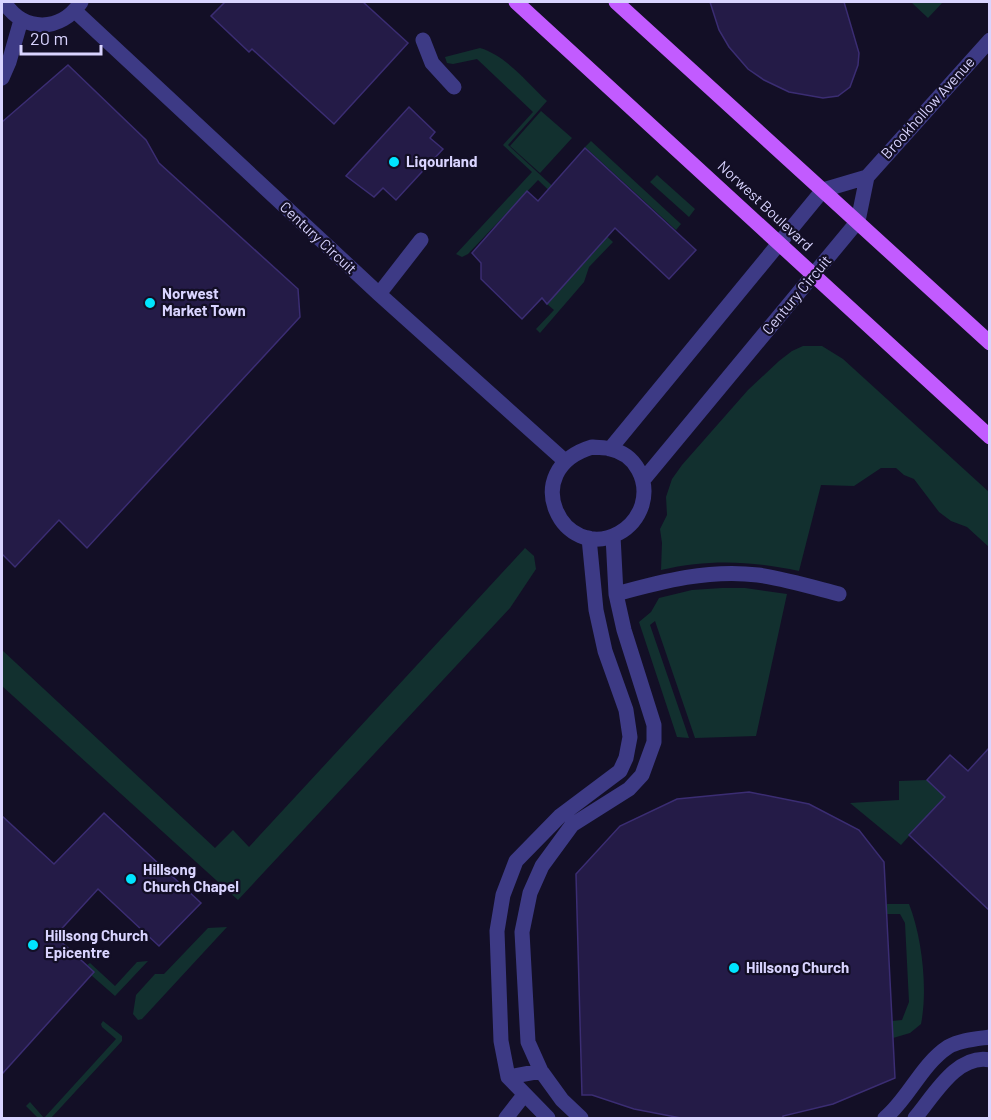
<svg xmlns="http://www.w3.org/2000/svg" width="991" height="1120" font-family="Barlow,sans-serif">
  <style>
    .green { fill: #12302f }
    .building { fill: #241b47; stroke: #3b2d73; stroke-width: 1.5 }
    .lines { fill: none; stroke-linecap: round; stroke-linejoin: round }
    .minor { stroke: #3d3a85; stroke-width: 15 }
    .major { stroke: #c25bff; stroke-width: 15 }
    .poi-dot { fill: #00e5ff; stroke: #130f26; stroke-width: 2 }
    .labels { text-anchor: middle; stroke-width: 4.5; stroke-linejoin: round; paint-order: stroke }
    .street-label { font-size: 15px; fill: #d9d4ff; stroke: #130f26 }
    .poi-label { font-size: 15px; font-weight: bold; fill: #d9d4ff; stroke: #130f26; text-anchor: start }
  </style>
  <rect width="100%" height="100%" fill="#130f26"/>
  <path class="green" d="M 911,2 L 943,2 L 928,18 Z
    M 480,48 C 507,56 527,83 547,101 L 508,145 L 613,242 L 589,267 L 584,282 L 540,333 L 536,329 L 554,310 L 547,304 L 603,242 L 538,180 L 468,254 L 462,257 L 456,254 L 532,172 L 503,145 L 533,112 L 477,59 L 453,64 L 447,63 L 445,57 Z
    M 541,111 L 572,138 L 540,173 L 510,146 Z
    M 591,141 L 681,224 L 676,230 L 585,147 Z
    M 657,175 L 695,209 L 689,217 L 650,182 Z
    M 803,346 L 822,346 L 843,359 L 989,492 L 989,547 L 967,527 L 951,521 L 939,512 L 914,479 L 904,475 L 896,468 L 881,468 L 854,486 L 821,485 L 799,571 C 751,561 710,559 661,570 L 662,543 L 660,529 L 667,515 L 666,497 L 672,479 L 682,465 L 748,390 L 779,361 L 792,351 Z
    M 525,548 L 534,556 L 536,569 L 510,608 L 238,900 L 2,686 L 2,650 L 215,848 L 233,830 L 249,847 Z
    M 722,588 L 745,588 L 787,594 L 756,736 L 695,738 L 655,621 L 650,625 L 689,738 L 677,737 L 639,622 L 651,612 L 659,598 L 692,590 Z
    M 927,780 L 945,796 L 901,845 L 850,803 L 899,800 L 899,781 Z
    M 887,904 L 909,904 C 922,937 928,989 921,1024 L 910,1033 L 893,1038 L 892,1021 L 902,1020 L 909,1002 L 905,923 L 900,914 L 887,914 Z
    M 227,927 L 142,1019 L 138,1020 L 133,1014 L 136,995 L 155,974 L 164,974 L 208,928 Z
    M 148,961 L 115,996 L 91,975 L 93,972 L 87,965 L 90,963 L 115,986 L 137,962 Z
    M 103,1021 L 122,1036 L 122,1041 L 51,1118 L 38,1118 L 26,1106 L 30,1102 L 44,1118 L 116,1039 L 102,1027 L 101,1024 Z"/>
  <path class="building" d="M 225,2 L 363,2 L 408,43 L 334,124 L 252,49 L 249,52 L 211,16 Z
    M 710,2 L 844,2 L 859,53 L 858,65 L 850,87 L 838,96 L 823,98 L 789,92 L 764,80 L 748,69 L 729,47 L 719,30 Z
    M 68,65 L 146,140 L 159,163 L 298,289 L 300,317 L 87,548 L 59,520 L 15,567 L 2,554 L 2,122 Z
    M 409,107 L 435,132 L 430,138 L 443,149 L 396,200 L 383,188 L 374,197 L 346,176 Z
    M 585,148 L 696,250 L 669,279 L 615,228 L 547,304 L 542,298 L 522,319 L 481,279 L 481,263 L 472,253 L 527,191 L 538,201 Z
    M 990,747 L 990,911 L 909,835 L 945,797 L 927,780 L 950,755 L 968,771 Z
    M 749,792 L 809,804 L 859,830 L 884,862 L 895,1078 L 833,1104 L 783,1116 L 783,1119 L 686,1119 L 634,1109 L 592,1095 L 582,1095 L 576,874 L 620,826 L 677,799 Z
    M 104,813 L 201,903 L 159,946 L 98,889 L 55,936 L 94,972 L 2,1074 L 2,816 L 54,864 Z"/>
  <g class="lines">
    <path class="minor" d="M 4,2 C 24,33 61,32 81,2
      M 75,11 L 379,294 L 565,461
      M 423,40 L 432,63 L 454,87
      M 2,78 L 9,62 L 21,20
      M 379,294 L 421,240
      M 592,447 C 598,448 605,447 610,449 C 636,454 649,481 642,505 C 638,517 630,527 619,533 C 563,564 516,470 592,447 Z
      M 610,449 L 823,190 L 867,177 L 990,40
      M 644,479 L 858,221 L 867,177
      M 616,594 C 663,581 709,569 758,575 C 785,579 812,587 839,594
      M 508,1077 L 541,1071
      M 506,1118 L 524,1095
      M 548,1118 L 508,1077 L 501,1041 L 497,931 L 503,895 L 516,861 L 560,816 L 620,771 L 626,758 L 630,737 L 626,710 L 605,651 L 596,610 L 589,538
      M 581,1118 L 562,1100 L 541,1071 L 528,1042 L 522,932 L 530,893 L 542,866 L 572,825 L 629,789 L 642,775 L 654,742 L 654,725 L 624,630 L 616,594 L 613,536
      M 885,1118 C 909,1098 921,1065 948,1047 C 960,1040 976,1039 990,1037
      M 915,1118 C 933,1097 957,1053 990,1060"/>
    <path class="major" d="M 516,2 L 990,437
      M 616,2 L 990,343"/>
  </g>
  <g class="poi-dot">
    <circle cx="394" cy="162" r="6"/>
    <circle cx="150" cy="303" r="6"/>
    <circle cx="131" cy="879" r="6"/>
    <circle cx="33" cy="945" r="6"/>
    <circle cx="734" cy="968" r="6"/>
  </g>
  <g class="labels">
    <g class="street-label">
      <text transform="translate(928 108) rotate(-48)" y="5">Brookhollow Avenue</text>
      <text transform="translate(765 206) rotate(43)" y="5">Norwest Boulevard</text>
      <text transform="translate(318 238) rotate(43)" y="5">Century Circuit</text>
      <text transform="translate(797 295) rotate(-50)" y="5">Century Circuit</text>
    </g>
    <g class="poi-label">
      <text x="406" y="167">Liqourland</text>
      <text x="162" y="299">Norwest<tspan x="162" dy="17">Market Town</tspan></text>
      <text x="143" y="875">Hillsong<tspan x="143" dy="17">Church Chapel</tspan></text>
      <text x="45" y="941">Hillsong Church<tspan x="45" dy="17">Epicentre</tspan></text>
      <text x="746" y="973">Hillsong Church</text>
    </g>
  </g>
  <rect width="991" height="1120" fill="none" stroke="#d9d4ff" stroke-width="6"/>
  <path d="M21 45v9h80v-9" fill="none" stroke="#d9d4ff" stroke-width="3"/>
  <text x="30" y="45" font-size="18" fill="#d9d4ff" stroke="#130f26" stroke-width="4.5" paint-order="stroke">20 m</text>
</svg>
